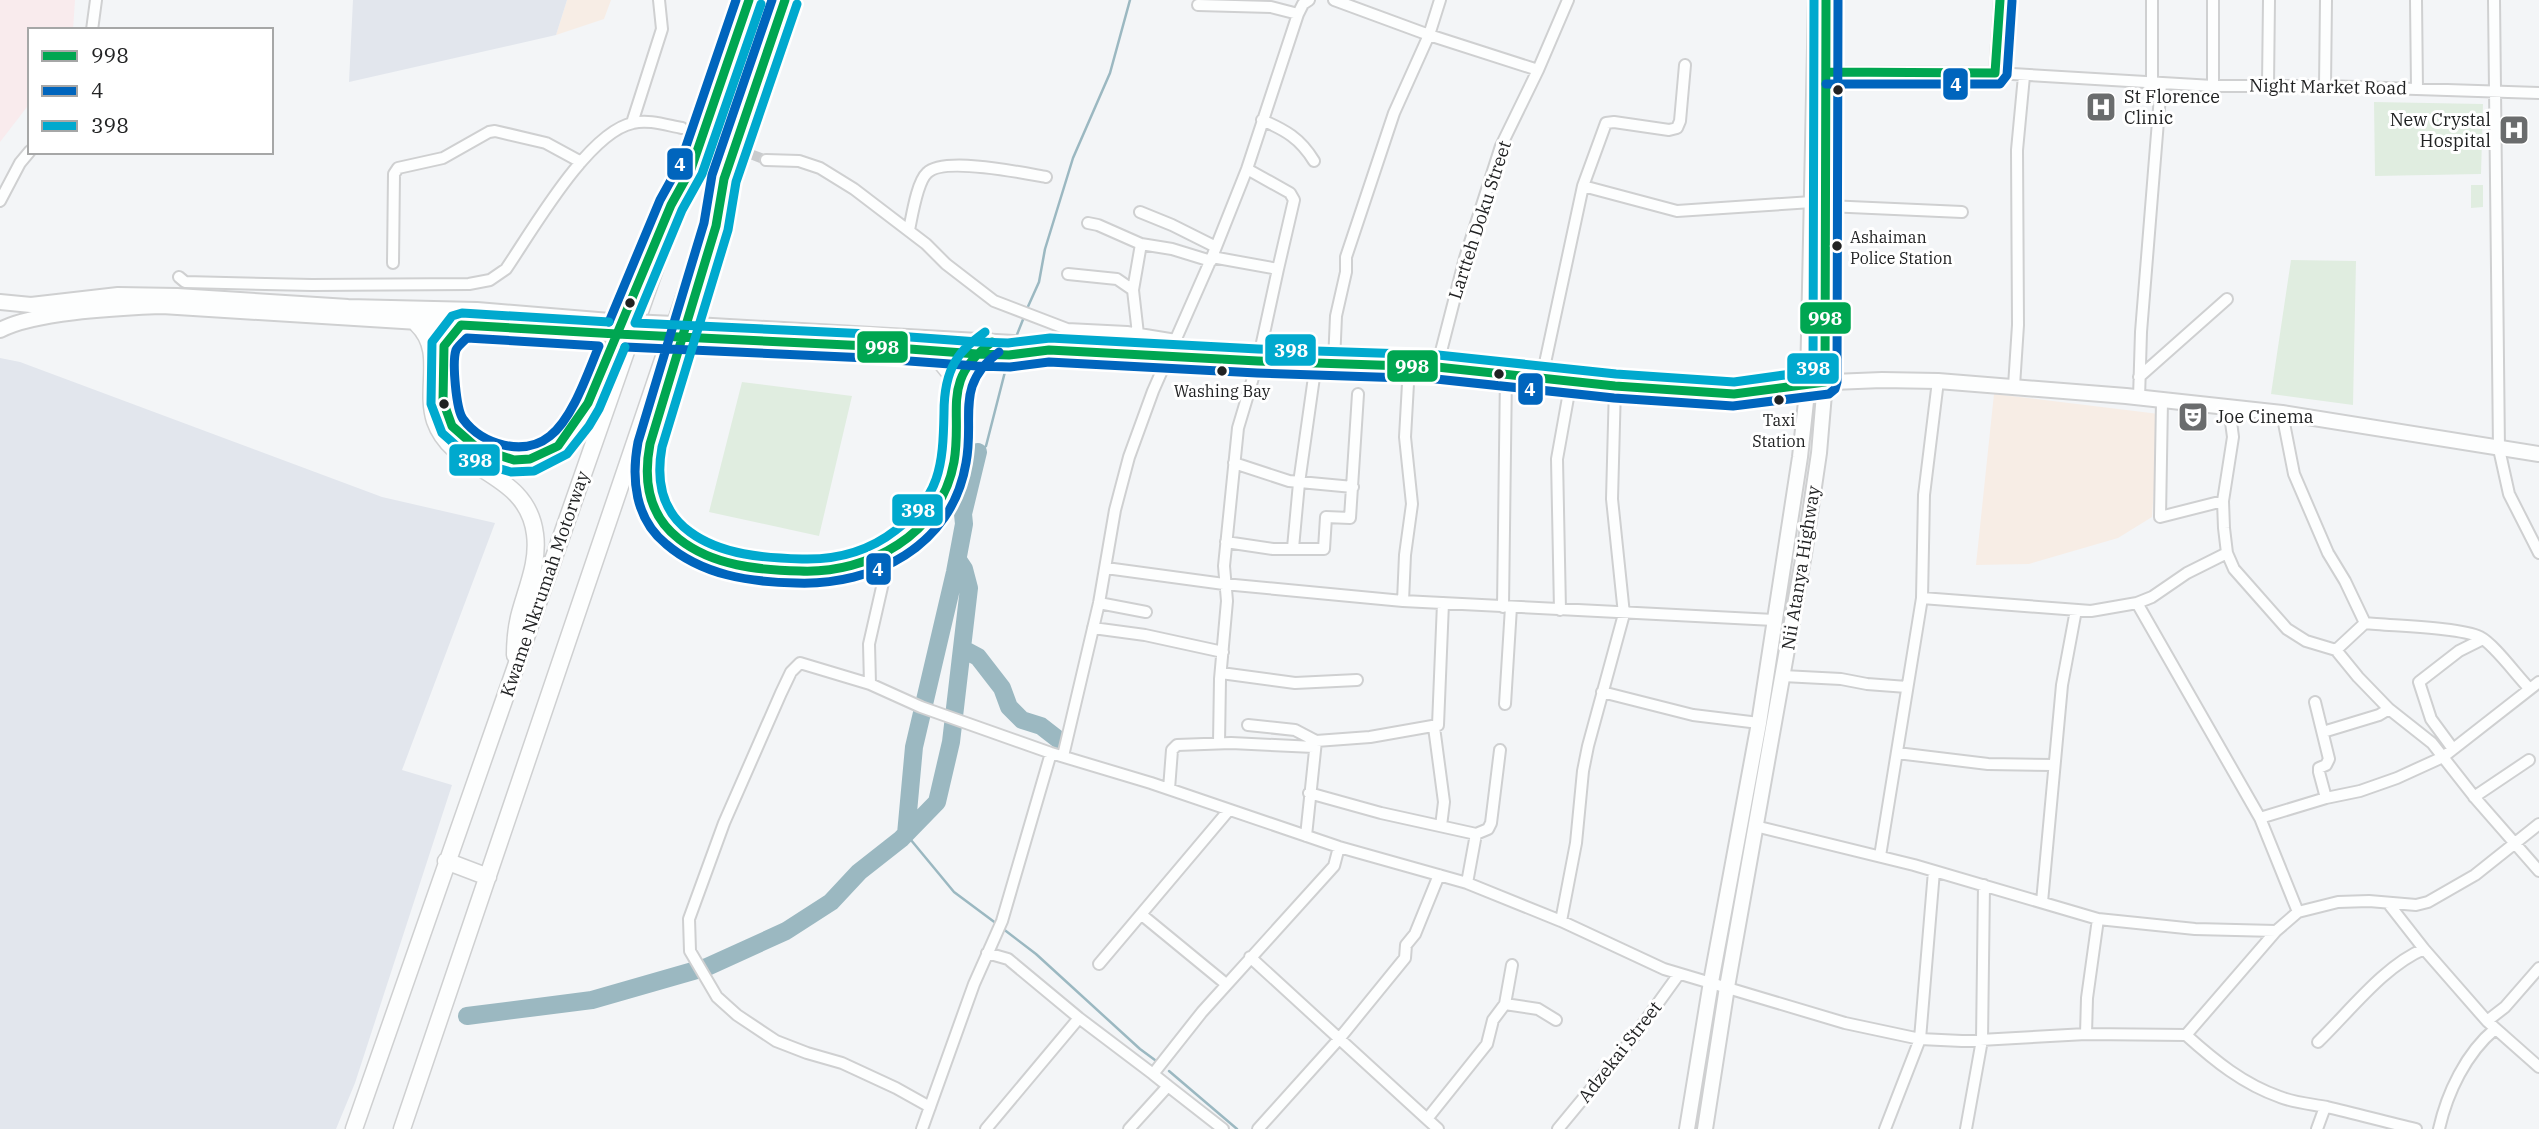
<svg xmlns="http://www.w3.org/2000/svg" width="2539" height="1129" font-family="'IBM Plex Serif',serif">
  <style>
    .commercial { fill: #f7ede5 }
    .built { fill: #e2e6ed }
    .medical { fill: #f9ebed }
    .green { fill: #e0ede0 }
    .lines { fill: none; stroke-linecap: round; stroke-linejoin: round }
    .stream { stroke: #9bb8c1; stroke-width: 2.5 }
    .river { stroke: #9bb8c1; stroke-width: 18 }
    .minor-tunnel { stroke: #c9cbcd; stroke-width: 10; stroke-dasharray: 10 5; stroke-linecap: butt }
    .minor-casing { stroke: #cfd0d1; stroke-width: 14 }
    .major-casing { stroke: #cfd0d1; stroke-width: 18 }
    .highway-casing { stroke: #cfd0d1; stroke-width: 19 }
    .minor { stroke: #fdfefe; stroke-width: 10 }
    .major { stroke: #fdfefe; stroke-width: 14 }
    .highway { stroke: #fdfefe; stroke-width: 16 }
    .major-bridge-casing { stroke: #cfd0d1; stroke-width: 18; stroke-linecap: butt }
    .major-bridge { stroke: #fdfefe; stroke-width: 14 }
    .bus-1-casing { stroke: #fff; stroke-width: 14 }
    .bus-2-casing { stroke: #fff; stroke-width: 14 }
    .bus-3-casing { stroke: #fff; stroke-width: 14 }
    .bus-1 { stroke: #00a651; stroke-width: 9 }
    .bus-2 { stroke: #0065bd; stroke-width: 9 }
    .bus-3 { stroke: #00a9ce; stroke-width: 9 }
    .bus-dot { fill: #212223; stroke: #fff; stroke-width: 2.5 }
    .labels { text-anchor: middle; stroke-width: 6; stroke-linejoin: round; paint-order: stroke }
    .bus-label { font-size: 16px; fill: #212223; stroke: #fff }
    .street-label { font-size: 18px; fill: #212223; stroke: #fff }
    .poi-label { font-size: 18px; fill: #212223; stroke: #fff; text-anchor: start }
    .line-badge { stroke: #fff; stroke-width: 2.5 }
    .badge-label { font-size: 19px; text-anchor: middle; font-weight: bold; fill: #fff }
  </style>
  <rect width="100%" height="100%" fill="#f3f5f7"/>
  <path class="commercial" d="M 567,0 L 611,0 L 604,19 L 556,35 Z
    M 1994,394 L 2159,414 L 2152,517 L 2118,538 L 2029,564 L 1976,565 Z"/>
  <path class="built" d="M 353,0 L 567,0 L 556,35 L 349,82 Z
    M 0,358 L 20,362 L 382,497 L 495,523 L 402,770 L 452,785 L 355,1083 L 336,1129 L 0,1129 Z"/>
  <path class="medical" d="M 0,0 L 75,0 L 73,30 L 30,30 L 30,103 L 0,142 Z"/>
  <path class="green" d="M 2374,102 L 2483,104 L 2481,174 L 2375,176 Z
    M 2471,185 L 2483,185 L 2483,207 L 2471,208 Z
    M 2291,260 L 2356,261 L 2353,405 L 2271,394 Z
    M 742,382 L 852,396 L 819,536 L 709,512 Z"/>
  <g class="lines">
    <path class="stream" d="M 1026,311 L 1039,282 L 1045,249 L 1073,158 L 1110,73 L 1130,0
      M 1016,337 L 1024,317
      M 978,452 L 986,446 L 1008,360
      M 906,834 L 954,892 L 997,924
      M 1002,928 L 1036,954 L 1140,1049 L 1159,1063
      M 1169,1071 L 1237,1129"/>
    <path class="river" d="M 963,649 L 978,657 L 1002,688 L 1009,707 L 1022,720 L 1041,726 L 1059,740
      M 906,834 L 914,747 L 955,572 L 964,524 L 963,514 L 978,452
      M 467,1016 L 592,1000 L 707,967 L 786,931 L 831,902 L 859,872 L 901,839 L 937,802 L 951,742 L 969,588 L 964,569 L 958,560"/>
    <path class="minor-tunnel" d="M 682,128 L 766,160"/>
    <g class="minor-casing">
      <path id="minor" d="M 1334,0 L 1429,35 L 1538,70
        M 2416,0 L 2417,89
        M 2494,0 L 2499,449 L 2509,494 L 2539,553
        M 1198,5 L 1271,7 L 1298,14
        M 92,30 L 96,0
        M 1826,72 L 1995,73 L 2213,86 L 2325,86 L 2539,93
        M 1995,73 L 2000,0
        M 2152,82 L 2152,0
        M 2268,85 L 2269,0
        M 2213,86 L 2213,0
        M 2325,86 L 2326,0
        M 1262,120 C 1285,130 1300,138 1314,161
        M 632,123 L 662,29 L 659,0
        M 766,160 L 799,161 L 820,168 L 854,189 L 926,244 L 946,264 L 994,301 L 1067,329 L 1066,351
        M 1247,169 L 1290,193 L 1294,200 L 1278,269
        M 1583,186 L 1677,211 L 1812,202
        M 0,201 L 20,163 L 30,151
        M 1827,206 L 1962,212
        M 1140,212 L 1172,225 L 1216,247
        M 1088,223 L 1098,225 L 1141,244 L 1172,249 L 1211,261
        M 909,230 C 912,216 917,182 927,173 C 944,156 1023,173 1046,177
        M 1212,257 L 1278,269 L 1258,361 L 1238,428 L 1224,566 L 1227,601 L 1220,679 L 1219,743
        M 393,263 L 394,174 L 398,168 L 443,158 L 489,132 L 495,131 L 546,143 L 581,162
        M 1068,274 L 1117,279 L 1133,290
        M 179,277 L 185,282 L 312,285 L 469,284 L 490,280 L 506,269 C 532,231 588,132 633,123 C 648,119 666,125 682,128
        M 1067,329 L 1127,332 L 1176,340
        M 1138,334 L 1133,290 L 1141,244
        M 1334,362 L 1336,316 L 1346,272 L 1346,257 L 1394,113 L 1429,35 L 1440,0
        M 1437,367 L 1465,258 L 1501,146 L 1538,70 L 1568,0
        M 1542,377 L 1583,186 L 1606,123 L 1614,122 L 1669,130 L 1677,128 L 1680,121 L 1685,65
        M 2139,377 L 2227,299
        M 2014,386 L 2018,325 L 2017,150 L 2024,76
        M 2139,398 L 2141,332 L 2161,84
        M 2162,401 L 2160,517 L 2223,501
        M 2229,407 L 2233,437 L 2223,501 L 2224,528 L 2227,553 L 2234,569 L 2287,629 L 2306,641 L 2336,650 L 2358,677 L 2389,709 L 2432,743 L 2476,799 L 2539,871
        M 2282,413 L 2294,474 L 2328,553 L 2345,581 L 2365,623 L 2336,650
        M 1234,463 L 1289,481 L 1353,487
        M 1226,542 L 1273,549 L 1324,549 L 1326,517 L 1350,518 L 1358,394
        M 1293,548 L 1299,483 L 1316,363
        M 1106,568 L 1224,584 L 1403,601 L 1774,620
        M 1922,598 L 2091,611 L 2137,603 L 2152,597 L 2187,573 L 2227,553
        M 1403,601 L 1405,555 L 1412,504 L 1405,437 L 1409,366
        M 1099,603 L 1146,612
        M 2137,603 L 2260,818 L 2298,912
        M 1503,607 L 1506,373
        M 1560,610 L 1557,459 L 1571,381
        M 2365,623 C 2391,626 2460,627 2480,637 C 2494,644 2517,676 2529,688
        M 1093,628 L 1145,635 L 1223,652
        M 1221,673 L 1295,683 L 1357,680
        M 1783,676 L 1841,679 L 1867,684 L 1907,687
        M 870,684 L 869,644 L 890,552
        M 1602,692 L 1693,715 L 1759,723
        M 2315,702 L 2329,759 L 2326,765 L 2319,768 L 2319,772 L 2326,798
        M 1505,704 L 1511,607
        M 1248,725 L 1295,730 L 1316,741 L 1370,737 L 1438,725 L 1443,603
        M 1434,727 L 1444,802 L 1441,826
        M 2323,732 L 2379,715 L 2389,709
        M 2453,749 L 2431,719 L 2419,682 L 2459,651 L 2483,639
        M 1897,753 L 1988,764 L 2054,765
        M 1063,756 L 1099,603 L 1115,510 L 1129,457 L 1153,391 L 1212,257 L 1247,169 L 1298,14 L 1303,4 L 1309,0
        M 1169,789 L 1172,750 L 1177,745 L 1231,743 L 1314,747
        M 1309,793 L 1381,813 L 1476,834 L 1488,829 L 1491,823 L 1500,750
        M 2474,797 L 2529,760
        M 2260,818 L 2326,798 L 2360,791 L 2397,778 L 2443,757 L 2539,682
        M 1755,826 L 1914,865 L 2098,919 L 2087,998 L 2086,1034
        M 1306,836 L 1316,741
        M 1880,856 L 1922,598 L 1924,495 L 1938,381
        M 1467,883 L 1476,834
        M 2042,902 L 2062,685 L 2076,610
        M 2388,903 L 2424,949 L 2487,1021 L 2539,1067
        M 1142,915 L 1226,984
        M 2098,919 L 2195,929 L 2276,931
        M 1561,921 L 1576,843 L 1583,771 L 1588,746 L 1624,614 L 1612,499 L 1615,386
        M 987,953 L 1008,959 L 1079,1018 L 1153,1074
        M 1250,957 L 1427,1119
        M 1099,964 L 1229,810
        M 1505,1004 L 1538,1009 L 1556,1020
        M 2487,1021 L 2505,1007 L 2539,968
        M 2186,1035 C 2215,1061 2243,1084 2280,1097 C 2295,1103 2311,1104 2327,1107 C 2357,1114 2386,1122 2416,1129
        M 2318,1042 C 2349,1012 2385,965 2424,949
        M 1168,1086 L 1153,1074 L 1202,1012 L 1334,866 L 1339,847
        M 930,1107 L 896,1088 L 842,1063 L 807,1053 L 776,1041 L 737,1015 L 717,997 L 690,951 L 689,919 L 724,823 L 781,693 L 791,672 L 800,663 L 870,684 L 921,707 L 1051,753 L 1151,783 L 1339,847 L 1467,883 L 1561,921 L 1664,969 L 1845,1023 L 1920,1039 L 1962,1041 L 2086,1034 L 2186,1035 L 2276,931 L 2298,912 L 2338,902 L 2369,901 L 2416,905 L 2428,902 L 2475,875 L 2539,824
        M 922,1129 L 974,984 L 1002,921 L 1051,753
        M 986,1129 L 1079,1018
        M 1129,1129 L 1168,1086 L 1223,1129
        M 1258,1129 L 1339,1039 L 1405,958 L 1406,945 L 1415,934 L 1439,875
        M 1438,1129 L 1427,1119 L 1487,1044 L 1493,1020 L 1505,1004 L 1512,965
        M 1558,1129 L 1630,1042 L 1679,974
        M 1885,1129 L 1920,1039 L 1934,871
        M 1966,1129 L 1982,1040 L 1984,885
        M 2317,1129 L 2325,1107
        M 2439,1129 C 2447,1093 2466,1053 2495,1029"/>
    </g>
    <g class="major-casing">
      <path id="major" d="M 0,302 L 31,305 L 118,295 L 177,296 L 348,307 L 477,310 L 610,321
        M 695,325 L 1014,343 L 1041,348
        M 0,330 C 36,311 121,308 162,306 L 610,334
        M 695,339 L 869,346 L 995,355 L 1049,350 L 1258,361 L 1334,362 L 1437,367 L 1615,386 L 1734,394 L 1808,383 L 1882,380 L 1938,381 L 2126,396 L 2282,413 L 2539,454
        M 1687,1129 L 1711,982 L 1759,723 L 1800,457 L 1808,383 L 1816,0
        M 1705,1129 L 1727,987 L 1804,554 L 1819,453 L 1825,382 L 1826,0"/>
    </g>
    <g class="highway-casing">
      <path id="highway" d="M 433,310 C 436,321 442,334 444,345 C 447,370 436,396 447,419 C 456,437 478,452 497,457 C 518,462 540,460 557,446 C 588,423 626,315 642,276
        M 417,324 C 445,351 424,387 435,421 C 453,473 527,470 535,534 C 539,563 526,589 519,617 C 516,630 515,642 515,655
        M 685,327 C 672,371 639,448 648,492 C 654,522 678,545 706,557 C 748,577 852,579 891,551 C 950,507 953,483 956,414 C 957,399 955,381 964,368 C 971,358 982,350 991,342
        M 444,346 L 461,325
        M 933,352 L 958,383
        M 446,861 L 488,877
        M 354,1129 C 484,752 619,377 749,0
        M 402,1129 L 785,0"/>
    </g>
    <use href="#minor" class="minor"/>
    <use href="#major" class="major"/>
    <use href="#highway" class="highway"/>
    <g class="major-bridge-casing">
      <path id="major-bridge" d="M 610,321 L 695,325
        M 610,334 L 695,339"/>
    </g>
    <use href="#major-bridge" class="major-bridge"/>
    <g class="bus-1-casing">
      <path id="bus-1" d="M 785,0 L 724,179 L 716,226 L 650,444 C 643,481 648,515 679,539 C 713,566 759,570 800,571 C 869,574 941,534 954,462 C 963,409 940,381 992,342
        M 1826,72 L 1995,73 L 2000,0
        M 461,325 L 617,334 L 588,403 L 558,446 L 530,459 L 514,460 L 477,448 L 452,426 L 443,401 L 444,346 Z
        M 617,334 L 869,346 L 977,354 L 1009,355 L 1049,350 L 1258,361 L 1437,367 L 1615,386 L 1734,394 L 1825,382 L 1826,0
        M 617,334 L 671,205 L 691,169 L 749,0"/>
    </g>
    <g class="bus-2-casing">
      <path id="bus-2" d="M 772,0 L 712,175 L 704,223 L 638,442 C 631,479 635,519 666,544 C 702,575 749,582 796,583 C 874,586 952,546 966,463 C 975,416 954,386 999,352
        M 1826,84 L 2000,84 L 2007,75 L 2012,1
        M 609,322 L 660,200 L 680,164 L 736,0
        M 467,338 L 599,346 C 588,372 573,418 550,436 C 524,457 482,445 463,419 C 456,409 452,362 456,350 C 458,346 464,341 467,338 Z
        M 625,347 L 868,358 L 977,366 L 1010,367 L 1049,362 L 1257,373 L 1436,379 L 1614,398 L 1733,406 L 1829,394 L 1835,389 L 1837,382 L 1838,0"/>
    </g>
    <g class="bus-3-casing">
      <path id="bus-3" d="M 761,4 L 702,174 L 682,210 L 635,323 L 869,334 L 978,342 L 1008,343 L 1050,338 L 1258,349 L 1438,355 L 1616,374 L 1734,382 L 1813,371 L 1814,0
        M 797,4 L 736,182 L 728,230 L 662,447 C 656,480 661,511 690,532 C 721,555 764,558 802,559 C 837,560 868,552 896,530 C 940,497 943,466 944,413 C 944,396 946,377 955,362 C 962,349 973,341 985,332
        M 609,322 L 462,313 L 452,316 L 432,342 L 431,404 L 442,433 L 469,457 L 483,464 L 511,472 L 534,471 L 567,454 L 589,426 L 599,409 L 625,347"/>
    </g>
    <use href="#bus-1" class="bus-1"/>
    <use href="#bus-2" class="bus-2"/>
    <use href="#bus-3" class="bus-3"/>
  </g>
  <defs>
    <g id="hospital-square" transform="scale(1.575)"><rect x="-9" y="-9" width="18" height="18" rx="4" fill="#6a6c6d" stroke="#fff"/><path d="M-5-5h3v3.5h4V-5h3V5h-3V1.5h-4V5h-3Z" fill="#fff"/></g>
    <g id="theatre-square" transform="scale(1.575)"><rect x="-9" y="-9" width="18" height="18" rx="4" fill="#6a6c6d" stroke="#fff"/><path d="M-5-5.5Q0-4 5-5.5V0Q5 5 0 6Q-5 5-5 0ZM-3.3-2.5H-1v1.5H-3.3ZM1-2.5H3.3v1.5H1ZM-2.8 1Q0 5.5 2.8 1Z" fill="#fff"/></g>
  </defs>
  <g fill-rule="evenodd">
    <use href="#hospital-square" x="2101" y="107"/>
    <use href="#hospital-square" x="2514" y="130"/>
    <use href="#theatre-square" x="2193" y="417"/>
  </g>
  <g class="bus-dot">
    <circle cx="1838" cy="90" r="6"/>
    <circle cx="1837" cy="246" r="6"/>
    <circle cx="630" cy="303" r="6"/>
    <circle cx="1222" cy="371" r="6"/>
    <circle cx="1499" cy="374" r="6"/>
    <circle cx="1779" cy="400" r="6"/>
    <circle cx="444" cy="404" r="6"/>
  </g>
  <g class="labels">
    <g class="bus-label">
      <text x="1850" y="243" text-anchor="start">Ashaiman<tspan x="1850" dy="21">Police Station</tspan></text>
      <text x="1222" y="397">Washing Bay</text>
      <text x="1779" y="426">Taxi<tspan x="1779" dy="21">Station</tspan></text>
    </g>
    <g class="street-label">
      <text transform="translate(2328 87) rotate(1)" y="6">Night Market Road</text>
      <text transform="translate(1480 220) rotate(-72)" y="6">Lartteh Doku Street</text>
      <text transform="translate(1801 568) rotate(-81)" y="6">Nii Atanya Highway</text>
      <text transform="translate(545 584) rotate(-71)" y="6">Kwame Nkrumah Motorway</text>
      <text transform="translate(1620 1052) rotate(-52)" y="6">Adzekai Street</text>
    </g>
    <g class="poi-label">
      <text x="2124" y="103">St Florence<tspan x="2124" dy="21">Clinic</tspan></text>
      <text x="2491" y="126" text-anchor="end">New Crystal<tspan x="2491" dy="21">Hospital</tspan></text>
      <text x="2216" y="423">Joe Cinema</text>
    </g>
  </g>
  <g class="line-badge">
    <rect x="1942" y="67" width="27" height="34" rx="7" fill="#0065bd"/>
    <rect x="666" y="147" width="28" height="34" rx="7" fill="#0065bd"/>
    <rect x="1799" y="301" width="53" height="34" rx="7" fill="#00a651"/>
    <rect x="856" y="330" width="53" height="34" rx="7" fill="#00a651"/>
    <rect x="1264" y="333" width="53" height="34" rx="7" fill="#00a9ce"/>
    <rect x="1386" y="349" width="53" height="34" rx="7" fill="#00a651"/>
    <rect x="1786" y="352" width="54" height="33" rx="7" fill="#00a9ce"/>
    <rect x="1517" y="372" width="27" height="34" rx="7" fill="#0065bd"/>
    <rect x="448" y="443" width="53" height="34" rx="7" fill="#00a9ce"/>
    <rect x="891" y="493" width="53" height="34" rx="7" fill="#00a9ce"/>
    <rect x="865" y="552" width="27" height="34" rx="7" fill="#0065bd"/>
  </g>
  <g class="badge-label">
    <text x="1956" y="91">4</text>
    <text x="680" y="171">4</text>
    <text x="1825" y="325">998</text>
    <text x="882" y="354">998</text>
    <text x="1291" y="357">398</text>
    <text x="1412" y="373">998</text>
    <text x="1813" y="375">398</text>
    <text x="1530" y="396">4</text>
    <text x="475" y="467">398</text>
    <text x="918" y="517">398</text>
    <text x="878" y="576">4</text>
  </g>
  <rect x="28" y="28" width="245" height="126" fill="#ffffff" stroke="#a6a7a7" stroke-width="2"/>
  <rect x="42" y="51" width="35" height="10" fill="#00a651" stroke="#a6a7a7" stroke-width="2"/>
  <text x="91" y="63" font-size="21" fill="#212223">998</text>
  <rect x="42" y="86" width="35" height="10" fill="#0065bd" stroke="#a6a7a7" stroke-width="2"/>
  <text x="91" y="98" font-size="21" fill="#212223">4</text>
  <rect x="42" y="121" width="35" height="10" fill="#00a9ce" stroke="#a6a7a7" stroke-width="2"/>
  <text x="91" y="133" font-size="21" fill="#212223">398</text>
</svg>
